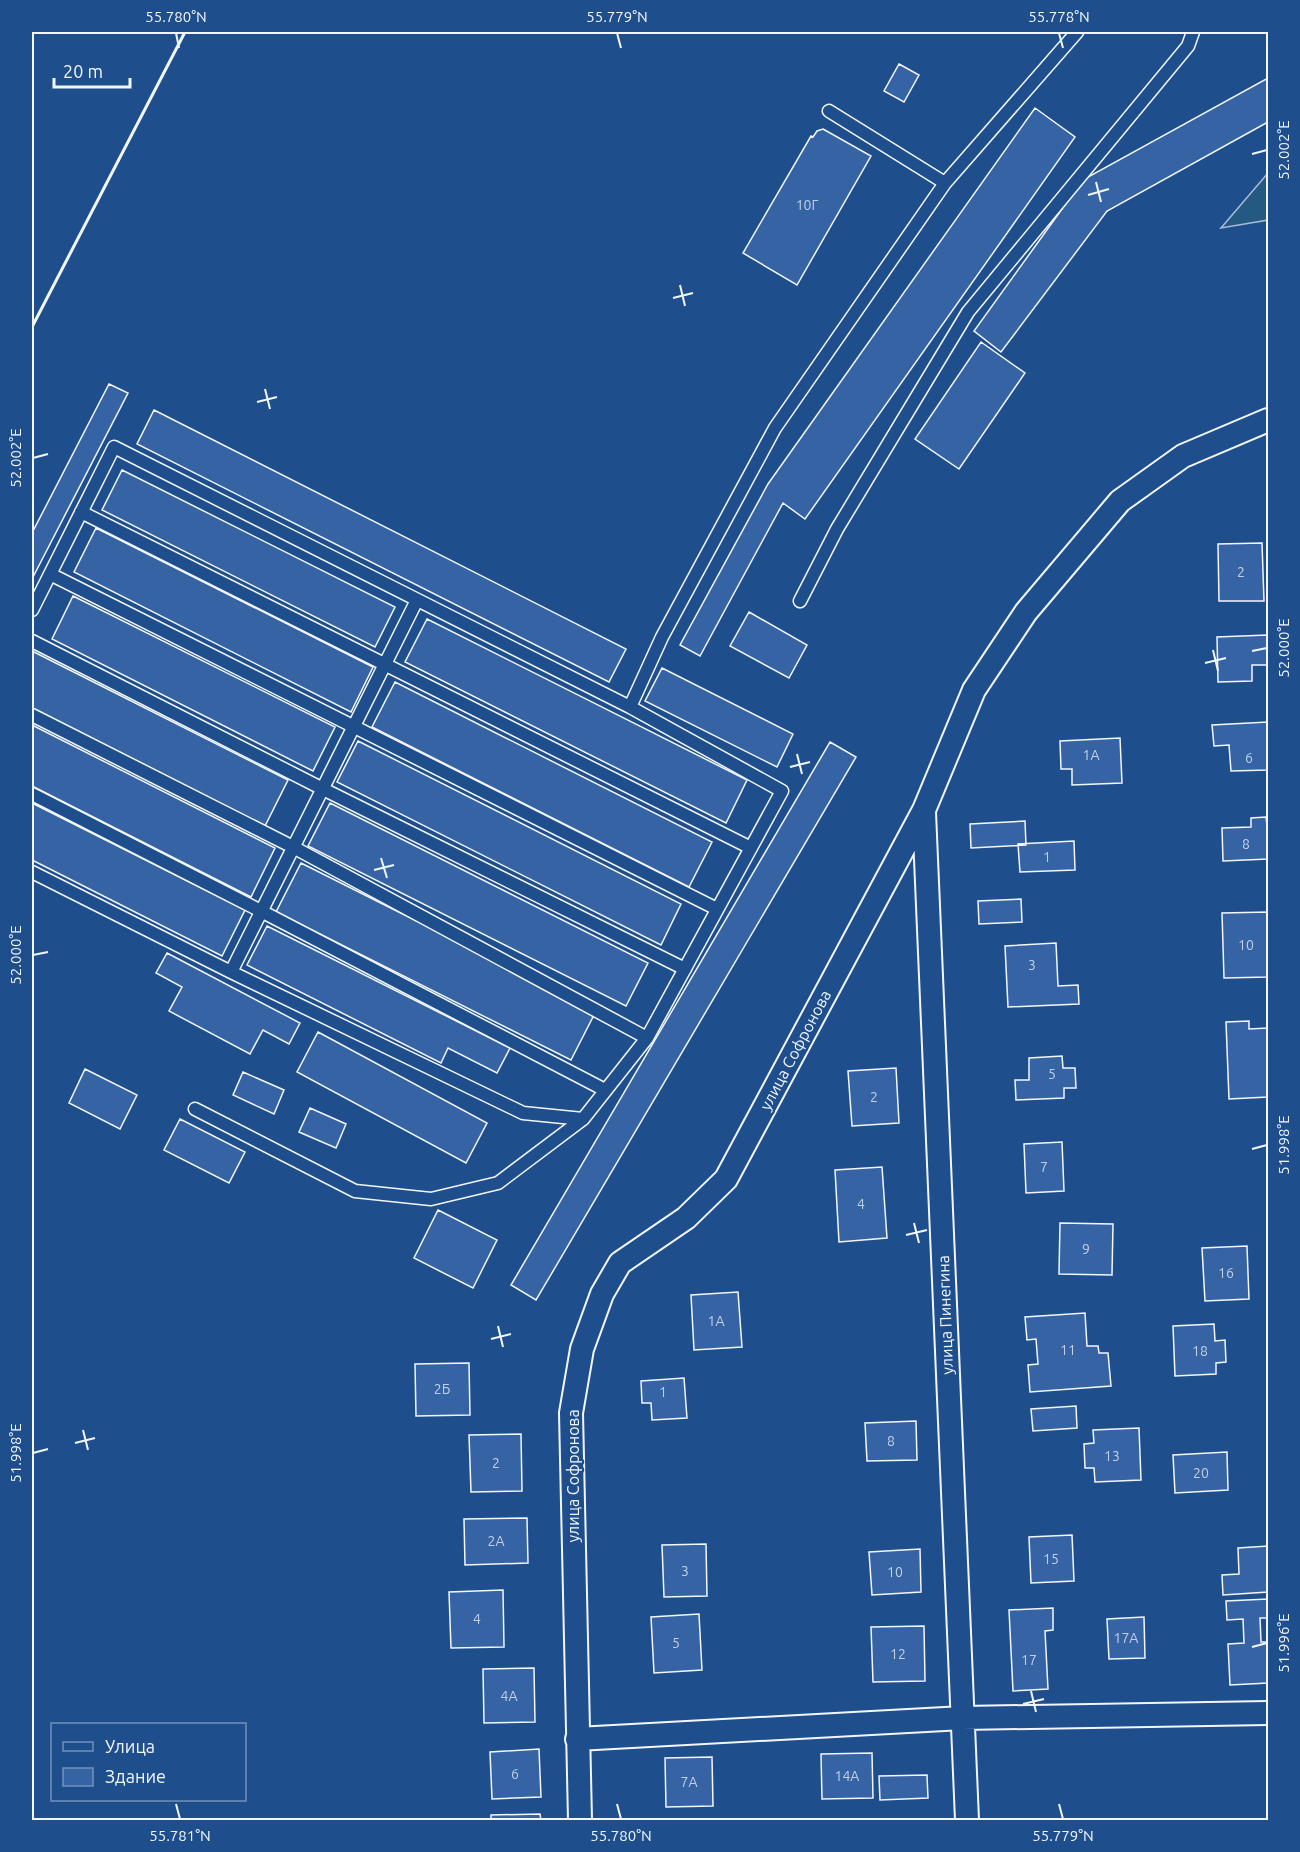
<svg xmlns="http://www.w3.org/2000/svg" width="1300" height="1852" font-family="Ubuntu,sans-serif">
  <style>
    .green { fill: #245a82; stroke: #a8bbd7; stroke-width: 1.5 }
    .building { fill: #3563a3; stroke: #f2f6ff; stroke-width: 1.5 }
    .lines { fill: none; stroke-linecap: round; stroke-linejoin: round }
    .service-casing { stroke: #f2f6ff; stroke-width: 15 }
    .minor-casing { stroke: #f2f6ff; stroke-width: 26 }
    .service { stroke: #1f4e8c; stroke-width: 12 }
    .minor { stroke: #1f4e8c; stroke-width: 22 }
    .wall { stroke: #f2f6ff; stroke-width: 3 }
    .ticks { fill: none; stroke: #f2f6ff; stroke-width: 2 }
    .labels { text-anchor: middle; stroke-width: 4.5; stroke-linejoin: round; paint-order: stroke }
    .number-label { font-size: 14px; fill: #c3d1e8 }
    .street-label { font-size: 16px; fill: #f2f6ff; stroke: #1f4e8c }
    .neatline { fill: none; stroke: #f2f6ff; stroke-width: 2 }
    .ticks-label { font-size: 15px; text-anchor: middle; fill: #f2f6ff }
  </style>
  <rect width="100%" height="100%" fill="#1f4e8c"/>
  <path class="green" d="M 1268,173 L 1268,220 L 1221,228 Z"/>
  <path class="building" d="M 899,64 L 919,75 L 904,102 L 884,91 Z
    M 1268,78 L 1268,122 L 1107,211 L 1001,352 L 974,331 L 1075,191 L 1088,177 Z
    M 1035,108 L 1075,137 L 805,519 L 783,503 L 700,656 L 680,645 L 768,484 Z
    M 823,129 L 871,156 L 797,285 L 743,253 L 811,136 L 813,137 L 817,131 Z
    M 981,342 L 1025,373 L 959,469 L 915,439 Z
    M 109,384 L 128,393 L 32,579 L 32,533 Z
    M 154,410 L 626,649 L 609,682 L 137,444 Z
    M 122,470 L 395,607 L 375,647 L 102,510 Z
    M 96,528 L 373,667 L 351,712 L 74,572 Z
    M 1262,543 L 1264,601 L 1219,601 L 1218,544 Z
    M 73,596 L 335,727 L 313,771 L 52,639 Z
    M 749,612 L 807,645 L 789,678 L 730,646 Z
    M 427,619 L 747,780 L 726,823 L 405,662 Z
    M 1267,635 L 1268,665 L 1252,665 L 1252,681 L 1218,682 L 1217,637 Z
    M 32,651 L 288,780 L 265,826 L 32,708 Z
    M 662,668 L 793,734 L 777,767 L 645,701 Z
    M 395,682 L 712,842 L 689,887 L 372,727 Z
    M 1268,722 L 1268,770 L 1231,771 L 1229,745 L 1214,746 L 1212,725 Z
    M 32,725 L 275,848 L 251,897 L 32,786 Z
    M 1120,738 L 1122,783 L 1072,785 L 1072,769 L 1061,769 L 1060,741 Z
    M 358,741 L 681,904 L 661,945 L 337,782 Z
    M 830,742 L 856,757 L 536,1300 L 511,1285 Z
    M 32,803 L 245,910 L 222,956 L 32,860 Z
    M 330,803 L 648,963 L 626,1006 L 308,846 Z
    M 1266,817 L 1267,826 L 1268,826 L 1268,859 L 1223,861 L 1222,828 L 1251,827 L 1251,818 Z
    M 1025,821 L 1026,845 L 971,848 L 970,824 Z
    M 1074,841 L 1075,870 L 1020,872 L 1018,844 Z
    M 301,863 L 596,1011 L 571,1060 L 276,912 Z
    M 1021,899 L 1022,922 L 979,924 L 978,901 Z
    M 1268,912 L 1268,977 L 1224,978 L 1222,913 Z
    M 267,926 L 510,1048 L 497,1073 L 448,1048 L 441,1063 L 247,965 Z
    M 1056,943 L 1058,986 L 1078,985 L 1079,1004 L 1008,1007 L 1005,946 Z
    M 167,953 L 300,1023 L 289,1044 L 263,1030 L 250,1054 L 169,1011 L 182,987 L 156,973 Z
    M 1249,1021 L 1249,1029 L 1268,1028 L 1268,1097 L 1229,1099 L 1226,1022 Z
    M 318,1032 L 487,1123 L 466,1163 L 297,1072 Z
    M 1062,1056 L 1063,1068 L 1075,1068 L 1076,1088 L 1064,1088 L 1064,1098 L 1016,1100 L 1015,1080 L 1029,1080 L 1029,1058 Z
    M 896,1068 L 899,1123 L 852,1126 L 848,1071 Z
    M 85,1069 L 137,1095 L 120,1129 L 69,1103 Z
    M 243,1072 L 284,1090 L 274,1114 L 233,1095 Z
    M 310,1108 L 346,1124 L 336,1148 L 299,1132 Z
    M 180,1119 L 245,1152 L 229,1183 L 164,1150 Z
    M 1062,1142 L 1064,1191 L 1026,1193 L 1024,1144 Z
    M 882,1167 L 887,1238 L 839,1242 L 835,1170 Z
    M 438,1210 L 497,1240 L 473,1288 L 414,1258 Z
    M 1060,1223 L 1113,1224 L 1112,1275 L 1059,1274 Z
    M 1247,1246 L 1249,1299 L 1205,1301 L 1202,1248 Z
    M 738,1292 L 742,1347 L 694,1350 L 691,1295 Z
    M 1085,1313 L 1087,1346 L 1098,1346 L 1099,1353 L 1108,1353 L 1111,1386 L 1030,1392 L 1028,1365 L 1038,1364 L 1036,1339 L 1027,1340 L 1025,1317 Z
    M 1214,1324 L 1215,1341 L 1225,1340 L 1226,1362 L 1216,1363 L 1216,1374 L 1175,1376 L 1173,1326 Z
    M 469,1363 L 470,1415 L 416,1416 L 415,1364 Z
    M 684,1378 L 687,1418 L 652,1420 L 651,1403 L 642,1403 L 641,1381 Z
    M 1076,1406 L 1077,1428 L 1033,1431 L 1031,1409 Z
    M 916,1421 L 917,1460 L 867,1461 L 865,1423 Z
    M 1139,1428 L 1141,1480 L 1095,1482 L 1094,1468 L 1085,1468 L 1084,1444 L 1094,1443 L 1093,1430 Z
    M 521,1434 L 522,1491 L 471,1492 L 469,1435 Z
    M 1227,1452 L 1228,1490 L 1175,1493 L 1173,1455 Z
    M 527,1518 L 528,1563 L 465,1565 L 464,1519 Z
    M 1072,1535 L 1074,1581 L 1031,1583 L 1029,1537 Z
    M 706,1544 L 707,1596 L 664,1597 L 662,1545 Z
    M 1268,1546 L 1268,1592 L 1223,1595 L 1222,1575 L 1239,1574 L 1238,1548 Z
    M 920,1549 L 921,1592 L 872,1595 L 869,1552 Z
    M 503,1590 L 504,1647 L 451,1648 L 449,1592 Z
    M 1268,1599 L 1268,1618 L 1260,1618 L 1261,1642 L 1268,1642 L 1268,1683 L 1230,1685 L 1228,1644 L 1244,1643 L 1243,1619 L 1227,1620 L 1226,1601 Z
    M 1053,1608 L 1053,1630 L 1045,1631 L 1048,1689 L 1013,1691 L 1009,1610 Z
    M 699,1614 L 702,1670 L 654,1673 L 651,1617 Z
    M 1144,1617 L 1145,1658 L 1109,1659 L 1107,1619 Z
    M 924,1626 L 925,1681 L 873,1682 L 871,1627 Z
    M 534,1668 L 535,1722 L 484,1723 L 483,1669 Z
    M 539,1749 L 541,1797 L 492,1799 L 490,1752 Z
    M 872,1753 L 873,1798 L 822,1799 L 821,1754 Z
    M 712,1757 L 713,1806 L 666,1807 L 665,1758 Z
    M 927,1775 L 928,1798 L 880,1800 L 879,1776 Z
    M 540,1814 L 541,1820 L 491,1820 L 491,1815 Z"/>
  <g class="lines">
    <g class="service-casing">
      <path id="service" d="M 829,111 L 945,183
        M 81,512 L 751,848
        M 50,574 L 717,909
        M 800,601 L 837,529 L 968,312 L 1188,46 L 1193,32
        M 32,610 L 114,447 L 630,707 L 782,791 L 647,1038 L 583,1119 L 498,1183 L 431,1199 L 355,1191 L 195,1109
        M 32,641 L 323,789 L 685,969
        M 630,707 L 662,637 L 775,428 L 945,183 L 1077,32
        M 32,715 L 293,847 L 647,1038
        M 32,794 L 261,911 L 605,1090
        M 32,872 L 231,972 L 523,1113 L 583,1119
        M 231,972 L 417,600"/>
    </g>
    <g class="minor-casing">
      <path id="minor" d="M 924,812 L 967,1820
        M 577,1739 L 963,1718 L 1268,1713
        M 580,1820 L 571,1413 L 582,1349 L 602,1294 L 620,1263 L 686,1218 L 726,1179 L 924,810 L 974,690 L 1026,612 L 1120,501 L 1183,456 L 1268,420"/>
    </g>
    <use href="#service" class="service"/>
    <use href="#minor" class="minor"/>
    <path class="wall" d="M 32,327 L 185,32"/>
  </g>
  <path class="ticks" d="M 176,33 L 179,48M 617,33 L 621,48M 1059,33 L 1063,48M 1252,154 L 1267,150M 1096,182 L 1101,202M 1088,195 L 1109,189M 680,285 L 685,306M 673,298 L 693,293M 265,389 L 270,409M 257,402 L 277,397M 33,458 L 48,454M 1213,650 L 1218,671M 1252,651 L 1267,648M 1205,663 L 1226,658M 797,754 L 802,774M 790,767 L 810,762M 381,858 L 387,878M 374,870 L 394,865M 33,955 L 48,952M 1252,1149 L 1267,1145M 914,1223 L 919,1243M 906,1235 L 927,1230M 498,1326 L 503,1347M 491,1339 L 511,1334M 83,1430 L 88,1450M 75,1443 L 95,1438M 33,1453 L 48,1449M 1252,1647 L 1267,1643M 1031,1691 L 1036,1712M 1023,1704 L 1044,1699M 176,1804 L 180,1819M 617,1804 L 621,1819M 1059,1804 L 1063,1819"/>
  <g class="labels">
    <g class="number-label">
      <text x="807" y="210">10Г</text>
      <text x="1241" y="577">2</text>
      <text x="1091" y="760">1А</text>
      <text x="1249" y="763">6</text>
      <text x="1246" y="849">8</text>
      <text x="1047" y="862">1</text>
      <text x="1246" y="950">10</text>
      <text x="1032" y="970">3</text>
      <text x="1052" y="1079">5</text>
      <text x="874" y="1102">2</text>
      <text x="1044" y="1172">7</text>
      <text x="861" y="1209">4</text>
      <text x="1086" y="1254">9</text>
      <text x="1226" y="1278">16</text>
      <text x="716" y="1326">1А</text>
      <text x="1068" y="1355">11</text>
      <text x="1200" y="1356">18</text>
      <text x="442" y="1394">2Б</text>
      <text x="663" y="1397">1</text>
      <text x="891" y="1446">8</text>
      <text x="1112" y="1461">13</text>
      <text x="496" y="1468">2</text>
      <text x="1201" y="1478">20</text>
      <text x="496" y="1546">2А</text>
      <text x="1051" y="1564">15</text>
      <text x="685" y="1576">3</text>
      <text x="895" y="1577">10</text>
      <text x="477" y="1624">4</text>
      <text x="1126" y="1643">17А</text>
      <text x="676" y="1648">5</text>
      <text x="898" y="1659">12</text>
      <text x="1029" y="1665">17</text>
      <text x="509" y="1701">4А</text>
      <text x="515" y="1779">6</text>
      <text x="847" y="1781">14А</text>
      <text x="689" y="1787">7А</text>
    </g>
    <g class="street-label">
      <text transform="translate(795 1050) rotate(-62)" y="6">улица Софронова</text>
      <text transform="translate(945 1315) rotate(-92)" y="6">улица Пинегина</text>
      <text transform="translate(573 1476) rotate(-90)" y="6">улица Софронова</text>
    </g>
  </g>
  <rect width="1300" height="1852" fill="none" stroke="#1f4e8c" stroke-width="66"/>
  <rect x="51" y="1723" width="195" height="78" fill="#1f4e8c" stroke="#7391ba" stroke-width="1.5"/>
  <rect x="63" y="1742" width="30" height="9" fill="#1f4e8c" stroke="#7391ba" stroke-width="1.5"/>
  <text x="105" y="1753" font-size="18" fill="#f2f6ff">Улица</text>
  <rect x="63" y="1768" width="30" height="18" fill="#3563a3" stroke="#7391ba" stroke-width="1.5"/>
  <text x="105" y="1783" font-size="18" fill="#f2f6ff">Здание</text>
  <path d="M54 78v9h76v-9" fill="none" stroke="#f2f6ff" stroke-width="3"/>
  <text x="63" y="78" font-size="18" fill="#f2f6ff" stroke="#1f4e8c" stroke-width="4.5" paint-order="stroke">20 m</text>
  <rect x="33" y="33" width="1234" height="1786" class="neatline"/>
  <g class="ticks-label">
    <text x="176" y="22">55.780°N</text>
    <text x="617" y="22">55.779°N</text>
    <text x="1059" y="22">55.778°N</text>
    <text transform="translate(1284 150) rotate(-90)" y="5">52.002°E</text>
    <text transform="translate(16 458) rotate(-90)" y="5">52.002°E</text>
    <text transform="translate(1284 648) rotate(-90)" y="5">52.000°E</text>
    <text transform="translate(16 955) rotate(-90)" y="5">52.000°E</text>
    <text transform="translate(1284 1145) rotate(-90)" y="5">51.998°E</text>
    <text transform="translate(16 1453) rotate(-90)" y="5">51.998°E</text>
    <text transform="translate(1284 1643) rotate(-90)" y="5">51.996°E</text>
    <text x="180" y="1841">55.781°N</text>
    <text x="621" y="1841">55.780°N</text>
    <text x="1063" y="1841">55.779°N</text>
  </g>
</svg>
